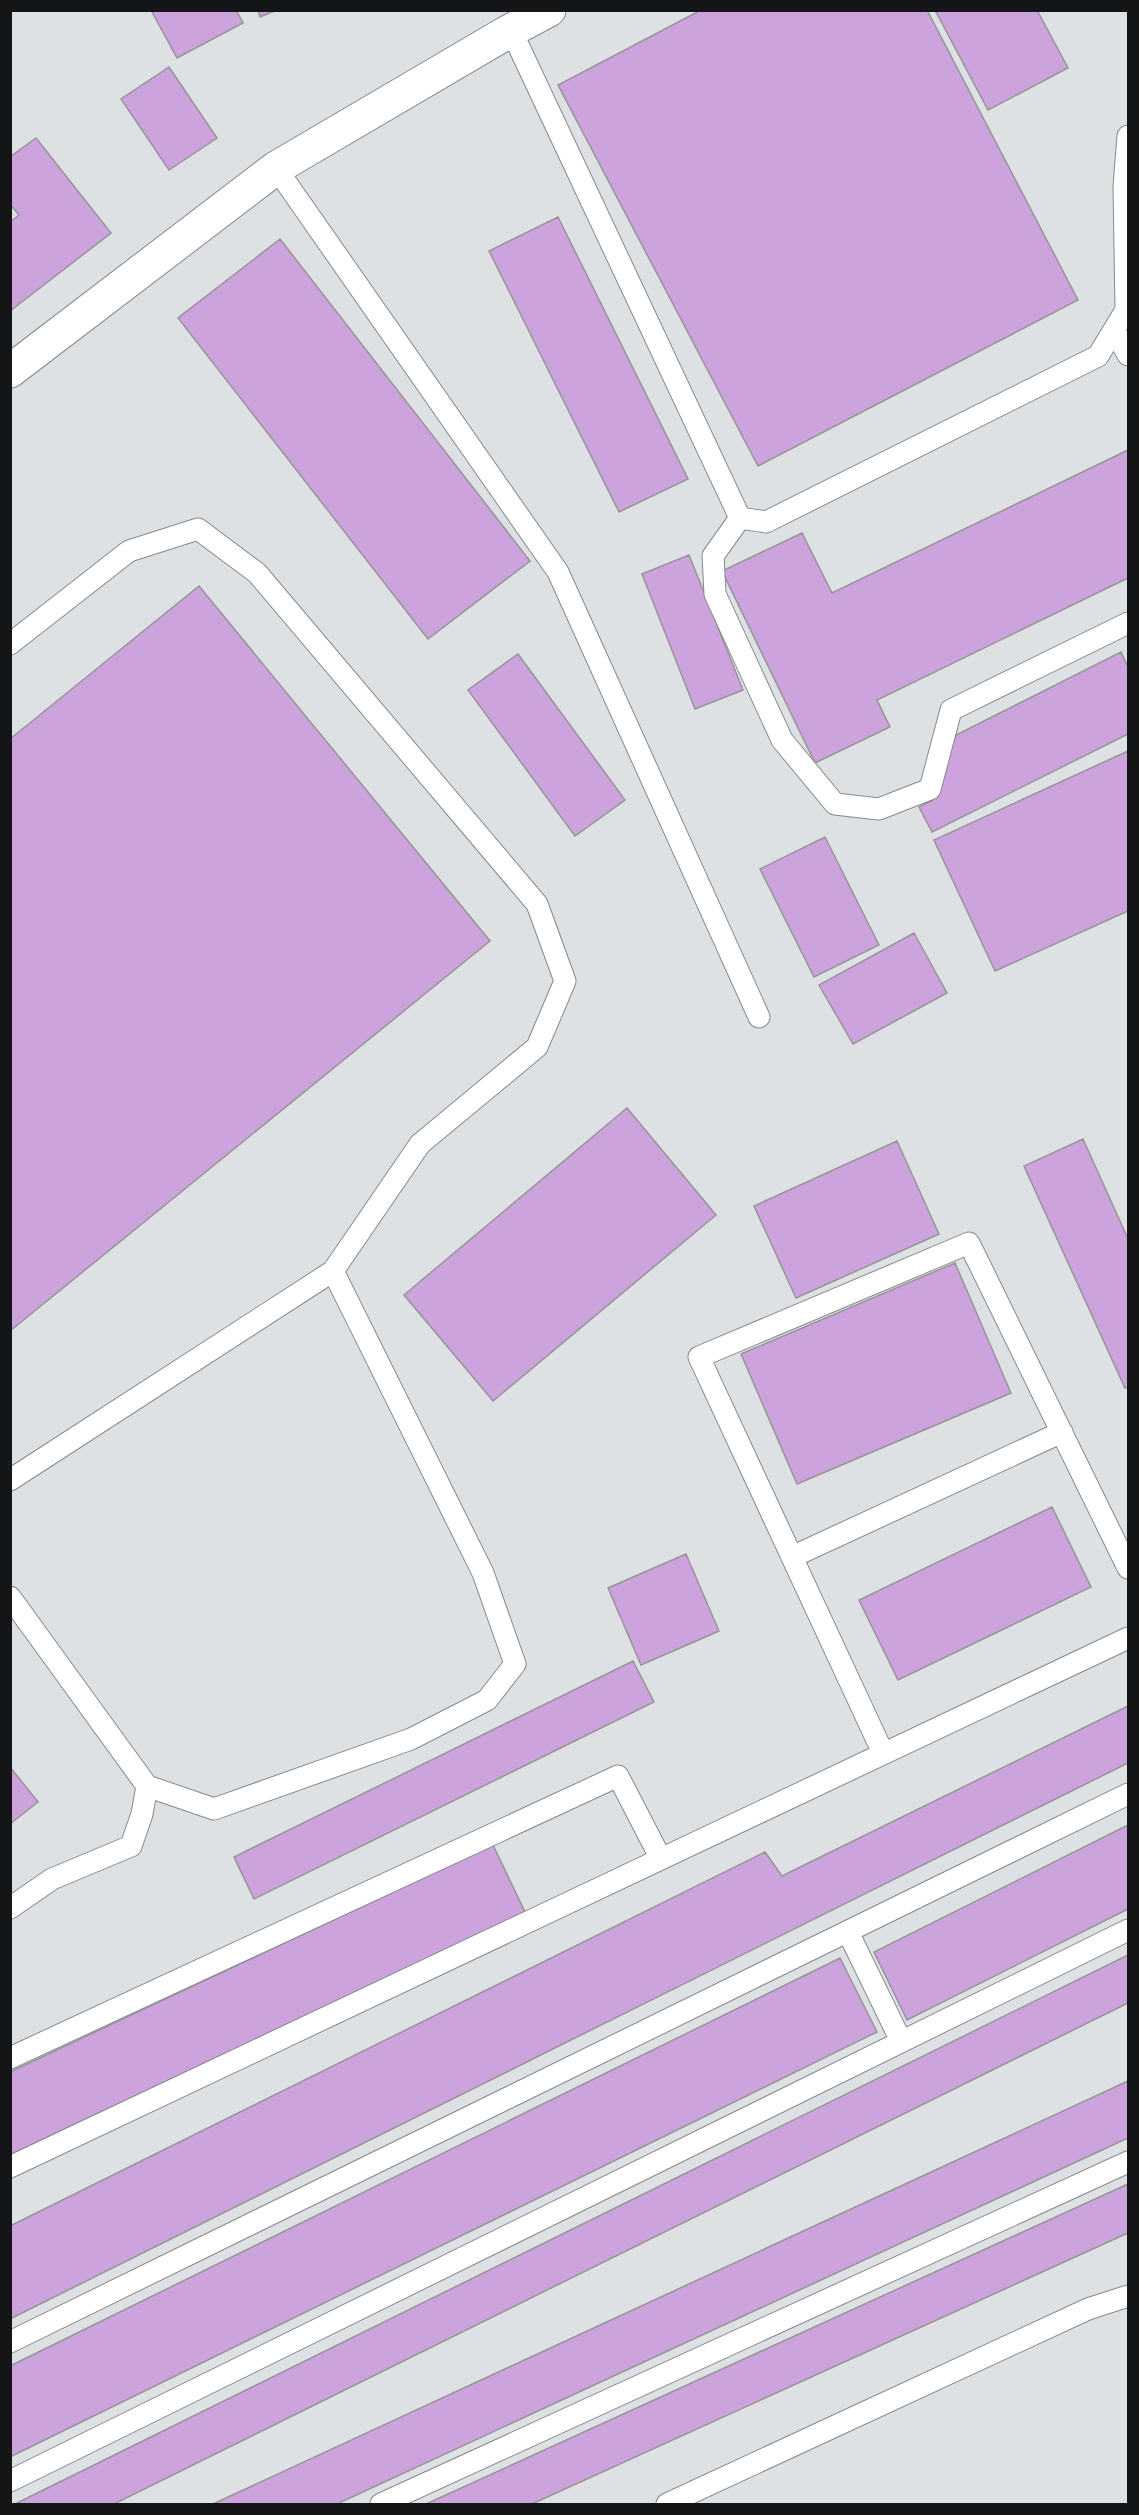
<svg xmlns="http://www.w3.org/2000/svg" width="1139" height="2515" font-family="'Fira Sans',sans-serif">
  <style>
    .building { fill: #cca3dd; stroke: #969497; stroke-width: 1.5 }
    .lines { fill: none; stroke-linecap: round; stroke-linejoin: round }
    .service-casing { stroke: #86898c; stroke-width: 23 }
    .minor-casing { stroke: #86898c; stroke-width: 35 }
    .service { stroke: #fff; stroke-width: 21 }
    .minor { stroke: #fff; stroke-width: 33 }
  </style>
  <rect width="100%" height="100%" fill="#dee1e4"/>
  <path class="building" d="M 151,10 L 236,10 L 243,23 L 177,58 Z
    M 258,10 L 277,10 L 260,17 Z
    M 701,10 L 927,10 L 1078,300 L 758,466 L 558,85 Z
    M 935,10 L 1037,10 L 1068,68 L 988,110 Z
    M 169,67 L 217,138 L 169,170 L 121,99 Z
    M 36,138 L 111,233 L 10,311 L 10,222 L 19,215 L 10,204 L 10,157 Z
    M 558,217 L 688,479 L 619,512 L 489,251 Z
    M 280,239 L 530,561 L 428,639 L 178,318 Z
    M 1128,450 L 1128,578 L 877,700 L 890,727 L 815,763 L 722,571 L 802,533 L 832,593 Z
    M 689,555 L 743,690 L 695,709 L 642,574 Z
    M 199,586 L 490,941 L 10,1331 L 10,739 Z
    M 1121,652 L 1128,667 L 1128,734 L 932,832 L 919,807 L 933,800 L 956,735 Z
    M 518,654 L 625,800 L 575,836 L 468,690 Z
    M 1128,751 L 1128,911 L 995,971 L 934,840 Z
    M 825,837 L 879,945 L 814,977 L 760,869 Z
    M 914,933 L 947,993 L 853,1044 L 819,985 Z
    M 627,1108 L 716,1215 L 493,1401 L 404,1295 Z
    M 1083,1139 L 1128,1239 L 1128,1387 L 1125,1388 L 1024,1166 Z
    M 897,1141 L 939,1234 L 796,1298 L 754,1206 Z
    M 955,1263 L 1011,1393 L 797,1484 L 741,1354 Z
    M 1052,1507 L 1091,1587 L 898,1680 L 859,1600 Z
    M 686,1554 L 719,1631 L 641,1665 L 608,1588 Z
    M 633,1661 L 654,1702 L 254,1899 L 234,1857 Z
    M 1128,1706 L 1128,1763 L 10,2319 L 10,2226 L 765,1852 L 782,1876 Z
    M 10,1767 L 38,1802 L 10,1824 Z
    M 1128,1825 L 1128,1909 L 907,2020 L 874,1952 Z
    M 493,1845 L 525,1912 L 10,2155 L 10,2072 Z
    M 1128,1955 L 1128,2003 L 114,2504 L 15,2504 Z
    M 840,1958 L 877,2032 L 10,2457 L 10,2366 Z
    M 1128,2081 L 1128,2138 L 337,2504 L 213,2504 Z
    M 1128,2184 L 1128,2233 L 532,2504 L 426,2504 Z"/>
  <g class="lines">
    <g class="service-casing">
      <path id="service" d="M 511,30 L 740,518 L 766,522 L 1098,356 L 1126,310 L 1124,186 L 1128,136
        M 276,168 L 558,572 L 759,1017
        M 1114,330 L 1128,355
        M 740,518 L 713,556 L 715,594 L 782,740 L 835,804 L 879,809 L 930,789 L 951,710 L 1128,623
        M 10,644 L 129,551 L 198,529 L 257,573 L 537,904 L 565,981 L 537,1047 L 420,1144 L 333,1271 L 10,1480
        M 792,1557 L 1062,1432
        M 10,1597 L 147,1786 L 142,1814 L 131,1846 L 52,1879 L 10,1908
        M 883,1753 L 699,1357 L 969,1243 L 1128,1568
        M 147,1786 L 214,1809 L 411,1739 L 487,1700 L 515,1664 L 483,1573 L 333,1271
        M 848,1932 L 901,2041
        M 10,2058 L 618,1776 L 661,1859
        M 10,2167 L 1128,1638
        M 10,2342 L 1128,1794
        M 10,2481 L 1128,1930
        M 381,2504 L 1128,2162
        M 667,2504 L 1088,2309 L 1128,2296"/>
    </g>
    <g class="minor-casing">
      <path id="minor" d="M 10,371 L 276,168 L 506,33 L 549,10"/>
    </g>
    <use href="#service" class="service"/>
    <use href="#minor" class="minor"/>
  </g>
  <rect width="1139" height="2515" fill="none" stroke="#141516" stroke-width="24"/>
</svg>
